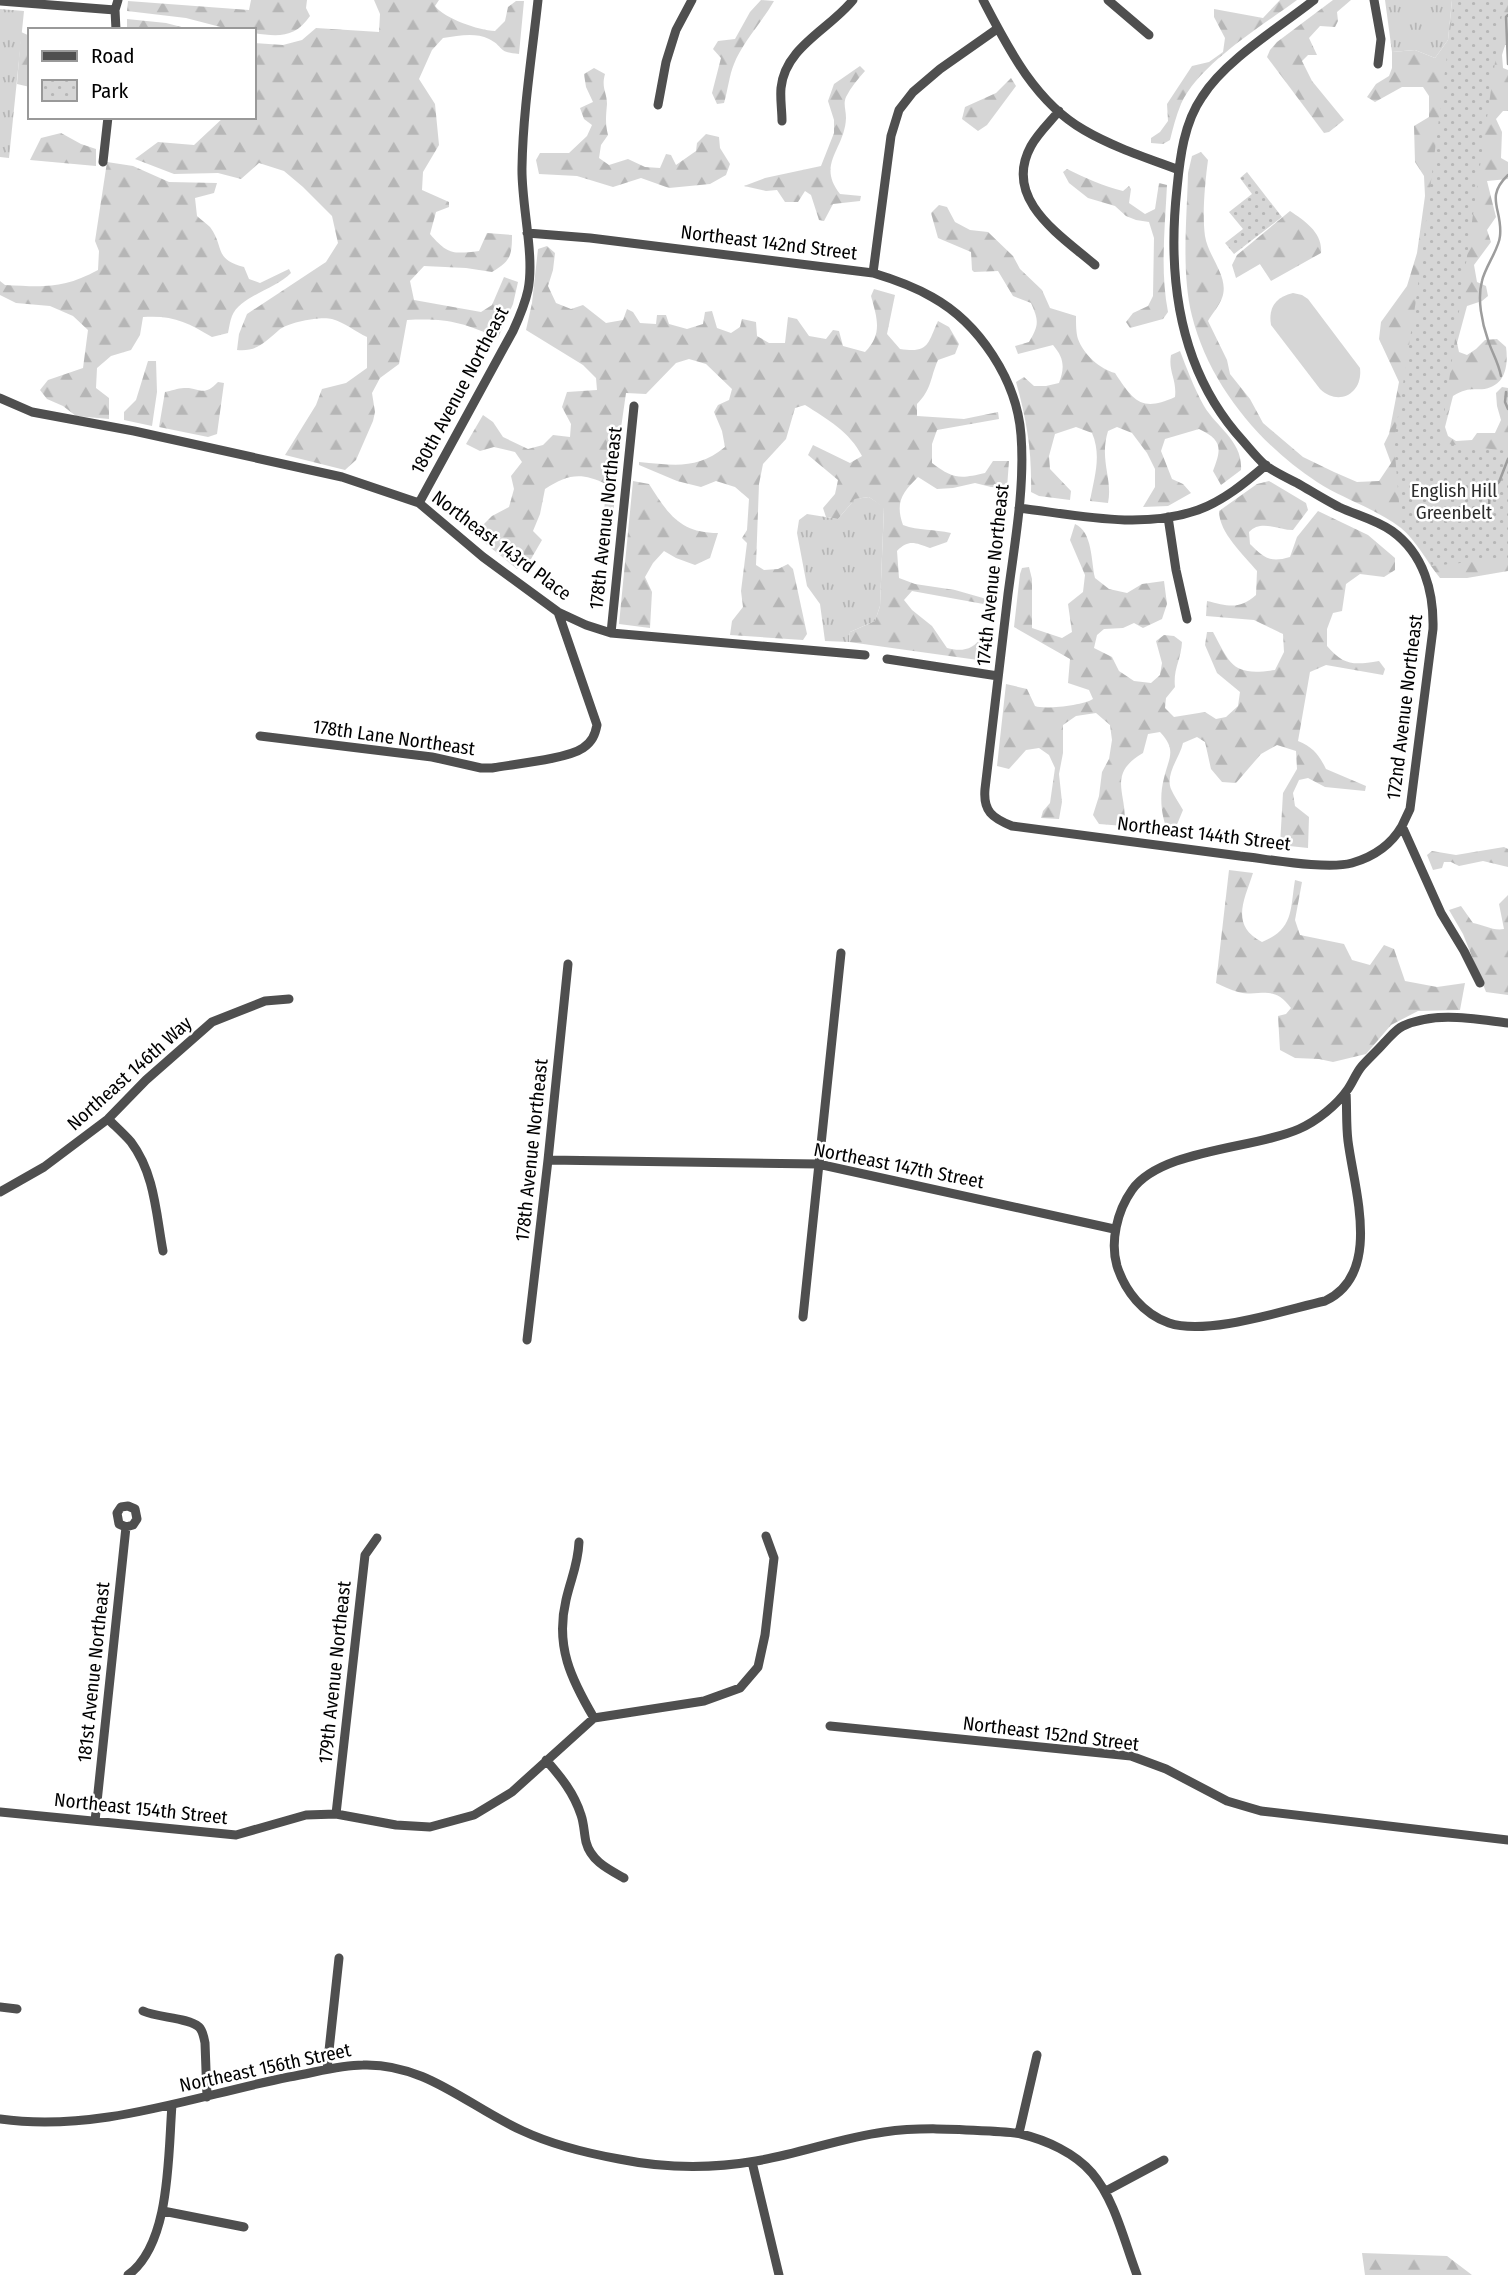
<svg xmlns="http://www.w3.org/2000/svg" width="1508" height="2275" font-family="'Fira Sans Condensed',sans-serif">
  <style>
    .grass { fill: url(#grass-tufts) }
    .forest { fill: url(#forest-firs) }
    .park { fill: url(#park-dots) }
    .pitch { fill: #d6d6d6 }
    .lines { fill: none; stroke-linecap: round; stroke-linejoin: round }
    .stream { stroke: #9d9d9d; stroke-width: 2.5 }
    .minor { stroke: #4f4f4f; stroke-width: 9 }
    .labels { text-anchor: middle; stroke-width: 5; stroke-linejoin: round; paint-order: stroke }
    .street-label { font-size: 19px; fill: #000; stroke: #fff }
    .park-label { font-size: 19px; fill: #2d2d2d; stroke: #fff }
  </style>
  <defs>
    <pattern id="grass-tufts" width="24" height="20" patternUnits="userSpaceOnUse" patternTransform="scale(1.75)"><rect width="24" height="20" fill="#d6d6d6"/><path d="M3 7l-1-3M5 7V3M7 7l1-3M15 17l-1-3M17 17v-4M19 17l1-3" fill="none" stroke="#b6b6b6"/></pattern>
    <pattern id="forest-firs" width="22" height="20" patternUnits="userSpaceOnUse" patternTransform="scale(1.75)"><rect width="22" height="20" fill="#d6d6d6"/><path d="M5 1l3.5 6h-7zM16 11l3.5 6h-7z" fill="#b6b6b6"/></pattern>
    <pattern id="park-dots" width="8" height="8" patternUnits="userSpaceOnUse" patternTransform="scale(1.75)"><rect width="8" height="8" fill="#d6d6d6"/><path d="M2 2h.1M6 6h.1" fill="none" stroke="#b6b6b6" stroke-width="1.8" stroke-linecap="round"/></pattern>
  </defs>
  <rect width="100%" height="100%" fill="#fff"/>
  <path class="grass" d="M 1385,0 L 1452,0 L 1448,40 L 1435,58 L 1415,50 L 1392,52 Z
    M 0,9 L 24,11 L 9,158 L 0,157 Z
    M 869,497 L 884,507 L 880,606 L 875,621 L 850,632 L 849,642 L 825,641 L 820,604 L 807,586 L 797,533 L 799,520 L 807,514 L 838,519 L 855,499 Z"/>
  <path class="forest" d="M 251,0 L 307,0 L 306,8 L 310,16 C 295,38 278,37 254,33 L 254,30 L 232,30 L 186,18 L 127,11 L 128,1 L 249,10 Z
    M 374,0 L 439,0 L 435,6 C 445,19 478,30 495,31 L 505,21 L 508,7 L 516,1 L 524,1 L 519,54 C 496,52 505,47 489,39 C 474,32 459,36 443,38 L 432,50 L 419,79 L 435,104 L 439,145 L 423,172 L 422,190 L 449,202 L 449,207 L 436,212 L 430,234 C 448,255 453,254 479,251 L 487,233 L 512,235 C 512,257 510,261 492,272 L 466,268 L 424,266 L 410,281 L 414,300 L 481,312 L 492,305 L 504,277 L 518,282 L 513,304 L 498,338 C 462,322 446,318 407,320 L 399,364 L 380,378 L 372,393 L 375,412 L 373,421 L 356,460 L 345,470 L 285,455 L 316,405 L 322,389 L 346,383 L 367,368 L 367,337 C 356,332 344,322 332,319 C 321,316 288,322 279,330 C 265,342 257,352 237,350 L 239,334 L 247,314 L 326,262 L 338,243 L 332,216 L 303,187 L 284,171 L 259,163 L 241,179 L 218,173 L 174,174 L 135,159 L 158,142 L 194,145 L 224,117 L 254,117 L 254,43 L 283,45 L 302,40 L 316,28 L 379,32 L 380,14 Z
    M 761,0 L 774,1 C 762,22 742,43 734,64 C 729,76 728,90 724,103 L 717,104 L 712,93 L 721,58 L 713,49 L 718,41 L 735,39 L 750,12 Z
    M 1280,0 L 1297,0 C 1262,26 1199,64 1181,104 C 1176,116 1173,128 1170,140 L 1163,144 L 1151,143 L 1151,138 L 1160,132 L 1168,121 L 1167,104 L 1192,66 L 1209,62 L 1223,52 L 1225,38 L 1214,17 L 1214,9 L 1263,18 Z
    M 1333,0 L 1351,0 L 1337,12 L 1338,21 L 1335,27 L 1320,26 L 1309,38 L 1317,55 L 1308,55 L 1302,61 L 1312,81 L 1344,120 L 1329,132 L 1324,133 L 1267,57 L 1270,50 L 1277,42 Z
    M 1452,0 L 1508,0 L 1508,45 L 1505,45 L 1502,55 L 1503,68 L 1508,70 L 1508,111 L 1503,111 L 1496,119 L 1502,132 L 1501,158 L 1508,162 L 1508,179 L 1487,181 L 1496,217 L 1487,230 L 1491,242 L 1474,265 L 1477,282 L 1486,286 L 1488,296 L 1482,301 L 1467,306 L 1457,343 L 1459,352 L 1467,355 L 1476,349 L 1485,340 L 1497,339 L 1506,347 C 1508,361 1507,381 1491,387 C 1477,393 1472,384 1453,396 L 1445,427 L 1448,436 L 1456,441 L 1472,440 L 1477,433 L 1495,433 L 1501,420 L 1497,406 L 1496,393 L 1502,387 L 1508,388 L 1508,571 L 1467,578 L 1440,578 C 1427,562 1416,540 1401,528 C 1375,508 1343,499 1317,482 C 1259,444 1209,384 1192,316 C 1181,272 1187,218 1188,173 L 1192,156 L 1201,152 L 1208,160 C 1205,183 1202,214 1205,236 C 1208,257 1230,277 1222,298 C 1219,306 1212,314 1208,321 L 1227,360 L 1230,374 L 1250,399 L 1263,423 L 1303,457 L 1334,472 L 1357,482 L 1379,481 L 1391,463 L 1384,444 L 1389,434 L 1399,382 L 1379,339 L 1381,322 L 1407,286 L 1417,253 L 1425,196 L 1424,176 L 1415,162 L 1414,126 L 1429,117 L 1429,96 L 1423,87 L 1402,87 L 1375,102 L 1367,97 L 1376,84 L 1389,76 L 1392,68 L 1392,52 L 1415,50 L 1435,58 L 1448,40 Z
    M 127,19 L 166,23 L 193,30 L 127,30 Z
    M 21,32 L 30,36 L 30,87 L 17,84 Z
    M 860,66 L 865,71 C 858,79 851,87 846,97 C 843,104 846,110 846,118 C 845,149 816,164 840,194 L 861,196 L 860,201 L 833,204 L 824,221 L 819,220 L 811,195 L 805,191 L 798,202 L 785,202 L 777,190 L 766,191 L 744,186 L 765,178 L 821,166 L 834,133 L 834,120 L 828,101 L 834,84 Z
    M 594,68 L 605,74 C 601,88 607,92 607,104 C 606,116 605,123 608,135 L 601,145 L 599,158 L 609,165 L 628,159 L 645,167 L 660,168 L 666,154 L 671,155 L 676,165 L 696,151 L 697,143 L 706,134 L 719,137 L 720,148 L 730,164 L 726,175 L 710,184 L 669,188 L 641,178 L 613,187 L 577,176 L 539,174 L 536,160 L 540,153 L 569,153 L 587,136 L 592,125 L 584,119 L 580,108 L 593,102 L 586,87 L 584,74 Z
    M 1011,78 L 1016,86 L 987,125 L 978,131 L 962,119 L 965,107 L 996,93 Z
    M 61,133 L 81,144 L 96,149 L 96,166 L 30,160 L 41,138 Z
    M 107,162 L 133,166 L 169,182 L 217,183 L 214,193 L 195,198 L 197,216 C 201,220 206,223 210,227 C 225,247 213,259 244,267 L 249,279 L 260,283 L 289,269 L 291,273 C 276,289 240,296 232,316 C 230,321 229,328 228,333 L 212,337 C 187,322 173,315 143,317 L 140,335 L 131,350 L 111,356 L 97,368 L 96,388 L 109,398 L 109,419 L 76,416 L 63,406 L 47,399 L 40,390 L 48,380 L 83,368 L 88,330 L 73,316 L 50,306 L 16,303 L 0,295 L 0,281 L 5,285 C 44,287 63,289 98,270 L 99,251 L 95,241 Z
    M 1067,169 C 1085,178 1103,186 1123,191 L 1129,186 L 1131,189 L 1129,203 L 1145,214 L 1155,209 L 1159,183 L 1167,185 C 1165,227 1160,271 1168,312 L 1163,319 L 1130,328 L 1126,322 L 1133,313 L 1148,306 L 1153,296 L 1154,238 L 1149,222 L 1136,220 L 1126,216 L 1115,206 L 1088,198 L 1069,183 L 1063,172 Z
    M 939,205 L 947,207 L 955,222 L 970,230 L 988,232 L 1013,256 L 1020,269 L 1042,290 L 1050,308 L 1076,316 C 1076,323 1076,333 1078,339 C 1084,355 1100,369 1115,373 C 1134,402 1142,412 1175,397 C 1177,379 1168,372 1171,355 L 1180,351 C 1187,369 1194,388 1204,406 C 1217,428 1243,441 1241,470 L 1221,485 L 1213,471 C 1222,448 1222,440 1199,429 L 1165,439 L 1161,451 L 1172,479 L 1183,484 L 1191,493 L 1168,506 L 1143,507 L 1155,487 L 1155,469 L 1147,453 L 1132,433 L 1117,427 L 1108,431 C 1099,460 1113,479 1108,503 L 1090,501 C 1094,478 1102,456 1092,433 L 1076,427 L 1055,434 L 1049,456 L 1050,469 L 1071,491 L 1070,500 L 1039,496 L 1031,492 C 1032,452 1027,421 1016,382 L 1024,377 L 1034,386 L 1046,386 L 1059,383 C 1065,367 1064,358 1053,345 L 1018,354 L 1015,346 L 1029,342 C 1039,325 1039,321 1031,303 L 1013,296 L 998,271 L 974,272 L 972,270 L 971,252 L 938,238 L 931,213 Z
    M 1290,211 C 1305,221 1323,233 1321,253 L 1271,281 L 1260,264 L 1236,278 L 1232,265 L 1237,255 Z
    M 547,246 L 555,253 L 553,270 L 548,286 L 556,303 L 571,309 L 583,305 L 606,323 L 623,320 L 627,309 L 633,312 L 640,323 L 656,324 L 657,315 L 666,315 L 669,324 L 687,329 L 703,324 L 705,312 L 712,311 L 717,328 L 731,333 L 740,327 L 742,319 L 756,322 L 757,336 L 769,343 L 785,343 L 788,317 L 797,319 L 809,336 L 826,339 L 833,330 L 839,331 L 843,346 L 865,352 C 883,334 877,318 871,296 L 874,289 L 895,295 L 887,334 L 900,349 C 929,353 927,345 938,321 L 949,327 L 959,344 L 955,354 L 938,360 C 930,378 932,389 917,404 L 917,416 L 964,419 L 998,412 L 999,419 L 937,430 L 932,444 L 932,463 C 953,479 960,479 985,473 L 993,461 L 1009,461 L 1007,488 L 991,487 L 975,483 L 953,488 L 937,489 L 918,477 C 902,493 895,502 903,525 C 919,531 934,529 951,533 L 947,542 L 930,548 C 915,543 909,539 897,551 L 899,578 L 915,584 L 955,590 L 990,600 L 989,605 L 912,591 L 904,600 L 912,610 L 932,626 L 947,648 C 961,652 974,650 981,637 L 987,639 L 985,653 L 978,660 L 849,642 L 850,632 L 875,621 L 880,606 L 884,508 L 869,497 L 855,499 L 838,519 L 826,517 L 823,508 L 835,494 L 838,480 L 808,455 L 813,445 L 850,463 L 862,456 C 850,432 827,419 805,405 L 795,408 L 786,439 L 763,464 L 759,484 L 756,565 L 764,570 L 778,569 L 788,564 L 793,569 L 807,634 L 803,640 L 730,635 L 732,621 L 743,607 L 741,591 L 747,543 L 742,538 L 747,530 L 749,499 L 735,487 L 716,481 L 701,487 L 677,481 L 639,465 L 639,462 C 674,465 697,470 725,447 L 722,431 L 714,412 L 718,405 L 729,400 L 732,389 L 706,364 L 689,359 L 676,363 L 646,394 L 626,393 L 619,442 L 611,544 L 602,543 L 606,484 C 581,472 568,474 545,489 L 540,514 L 533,531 L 542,540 L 531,559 L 517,569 L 474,534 L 492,516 L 509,507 L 514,489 L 511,476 L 522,462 L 515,452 L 494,447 L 480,451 L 466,444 L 483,415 L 493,422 L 503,437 L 528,449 L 543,445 L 553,435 L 570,437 L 571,424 L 562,407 L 567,392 L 597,390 L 596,378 L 583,365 L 526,330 L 532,303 L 538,249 Z
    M 148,361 L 156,361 L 157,392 L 152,426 L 124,420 L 124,412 L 136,400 Z
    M 218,382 L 224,383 L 217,434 L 208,437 L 159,427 L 165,392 C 171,391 178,388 184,388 C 200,387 203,398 218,382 Z
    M 633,481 L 649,484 C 668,514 680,533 718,533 L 710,558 L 695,565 L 676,558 L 664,551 L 653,563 L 645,577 L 652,592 L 650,628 L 619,624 Z
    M 1269,481 L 1306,503 L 1308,510 L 1293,530 C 1278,530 1261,519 1249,532 L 1250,544 C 1264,558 1270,563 1290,557 L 1297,537 L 1318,511 L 1368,535 L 1395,558 L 1395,570 L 1384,577 L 1360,574 L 1346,584 L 1342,611 L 1333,613 L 1327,629 L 1327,646 C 1344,666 1354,665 1379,661 L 1385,669 L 1383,675 L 1326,665 L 1310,672 L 1298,741 C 1313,747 1319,755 1326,769 L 1366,786 L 1365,791 L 1325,787 L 1308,778 L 1299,780 L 1293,793 L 1295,806 L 1309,817 L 1308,848 L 1280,845 L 1283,793 L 1297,769 L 1296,751 L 1277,745 L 1261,754 L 1236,783 L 1222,782 L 1211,769 L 1205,742 L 1197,737 L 1183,743 C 1180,757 1165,774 1171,789 C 1174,796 1179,803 1183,810 L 1173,834 L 1169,834 C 1161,817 1159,797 1164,778 C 1169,757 1177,750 1160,732 L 1148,734 L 1143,753 C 1105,775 1129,795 1124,826 L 1099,824 L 1093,815 L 1099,796 L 1102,772 L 1109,759 L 1112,740 L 1110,725 L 1096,713 L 1076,716 L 1063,725 L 1063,753 L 1059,774 L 1062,802 L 1059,819 L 1041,818 L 1043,811 L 1050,803 L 1055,768 L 1049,755 L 1039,748 L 1026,750 L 1009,769 L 997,766 L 1006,684 L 1027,689 L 1035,706 C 1045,710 1084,705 1093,699 L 1089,690 L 1068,683 L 1070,659 L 1014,627 L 1020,574 L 1022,568 L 1029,567 L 1032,579 L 1032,628 L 1062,638 L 1072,632 L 1068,604 L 1083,592 L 1085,575 L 1070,540 L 1075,524 C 1093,532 1091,562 1095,578 L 1109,589 L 1127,593 L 1142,584 L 1164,581 L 1167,604 L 1162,619 L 1143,628 L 1134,623 L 1123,628 L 1104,629 L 1097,635 L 1094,648 L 1112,657 L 1119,671 L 1134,681 L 1151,683 L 1160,675 L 1162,663 L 1156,641 L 1164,635 L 1174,636 L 1182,642 C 1181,660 1173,669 1175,687 L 1166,698 L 1165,708 L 1174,717 L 1205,712 L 1216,719 L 1226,717 L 1238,706 L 1240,692 L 1217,673 L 1205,645 L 1207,632 L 1213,632 C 1231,666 1233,676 1275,670 L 1284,652 L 1283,634 L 1254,620 L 1206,616 L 1207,601 C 1228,606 1239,610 1256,595 L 1257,571 C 1244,555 1219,533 1219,511 L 1257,484 Z
    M 1504,847 L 1508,849 L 1508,867 L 1483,861 L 1459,866 L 1451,862 L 1444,862 L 1442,868 L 1433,870 L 1427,855 L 1432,851 L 1456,855 Z
    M 1229,870 L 1253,873 C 1244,901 1230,925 1262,942 C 1294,929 1290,910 1295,880 L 1302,882 L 1295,920 L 1300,935 L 1344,944 L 1352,960 L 1370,965 L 1384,945 L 1394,949 L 1405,981 L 1437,987 L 1465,983 L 1460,1010 L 1418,1011 L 1391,1025 L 1366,1054 L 1333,1062 L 1319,1059 L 1295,1058 L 1280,1050 L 1278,1016 L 1286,1014 L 1291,1008 C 1273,983 1260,998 1238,992 C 1231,990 1223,986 1216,983 Z
    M 1508,895 L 1508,995 L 1486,992 L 1463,934 L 1449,910 L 1461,906 L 1473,923 C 1484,925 1493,931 1504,929 L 1499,904 Z
    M 1362,2253 L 1447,2256 L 1472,2275 L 1365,2275 Z"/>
  <path class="park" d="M 1454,0 L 1504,0 L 1440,443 L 1508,451 L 1508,558 L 1432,566 L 1421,547 L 1401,526 L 1394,442 L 1416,300 Z
    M 1247,172 L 1282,217 L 1234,254 L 1225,243 L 1243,229 L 1229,212 L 1252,194 L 1240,178 Z"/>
  <path class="pitch" d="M 1293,293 L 1302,295 L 1308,299 L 1360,368 C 1363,393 1339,407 1320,389 L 1271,325 C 1268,307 1276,297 1293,293 Z"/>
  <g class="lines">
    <path class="stream" d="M 1508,15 L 1506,17 L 1508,64
      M 1501,376 C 1498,361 1492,353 1488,340 C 1482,323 1477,299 1482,281 C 1485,267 1499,249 1500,236 C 1503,209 1484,198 1508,175
      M 1506,392 L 1505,402 L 1508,409
      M 1489,505 L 1490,490 L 1499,482 L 1508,459"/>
    <path class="minor" d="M 983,0 C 1008,48 1035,102 1084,130 C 1113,147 1147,158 1179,170
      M 1108,0 L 1149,35
      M 1314,0 C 1280,27 1225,60 1202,97 C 1184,123 1180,157 1177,188 C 1167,279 1180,372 1243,441 C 1250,449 1257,458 1265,465 C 1274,472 1287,478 1297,483 C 1311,491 1325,500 1339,507 C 1356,515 1377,520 1392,531 C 1424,554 1434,592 1433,629 L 1410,809 L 1402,826 L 1441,913 L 1464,951 L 1480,983
      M 1374,0 L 1381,39 L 1378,64
      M 0,1 L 115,10
      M 116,30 L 115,10 L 118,0
      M 658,105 L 666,62 L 676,30 L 692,0
      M 1059,111 C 1050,122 1038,133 1031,146 C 1002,199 1060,235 1095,265
      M 782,121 C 782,110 780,99 781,88 C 785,47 830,29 853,0
      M 103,162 L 108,117
      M 527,233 L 590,238 L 873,273 C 893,279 913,286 932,297 C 979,323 1017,380 1021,435 C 1025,487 1015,541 1008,594 C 1000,659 993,724 985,789 C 983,811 992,818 1012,826 C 1088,836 1164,846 1240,856 C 1268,859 1327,870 1352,863 C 1373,857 1391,845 1402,826
      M 873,273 L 891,136 L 899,110 L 913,92 L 940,69 L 997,29
      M 0,398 L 32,412 L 134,431 L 342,477 L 419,503 L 483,557 L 558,612 L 586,625 L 611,633 L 865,655
      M 419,503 L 513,331 C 519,318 525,304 528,290 C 535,255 521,204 522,167 C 523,111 532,55 538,0
      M 1019,508 C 1077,515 1141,530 1198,510 C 1223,501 1245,483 1266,465
      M 1168,517 L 1176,570 L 1187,619
      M 611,633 L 634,406
      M 887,659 L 998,676
      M 260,736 L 432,757 L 481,768 L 492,768 C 514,764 567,759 583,748 C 592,742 595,735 597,725 L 558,612
      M 1346,1092 C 1347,1108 1346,1125 1348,1141 C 1354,1189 1383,1274 1325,1301 C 1285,1310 1207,1336 1169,1323 C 1143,1314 1125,1291 1117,1266 C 1110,1242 1117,1211 1132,1190 C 1161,1149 1254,1149 1299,1129 C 1317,1121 1337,1105 1348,1089 C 1353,1082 1356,1073 1362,1066 C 1369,1058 1377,1051 1384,1043 C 1390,1037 1396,1029 1403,1026 C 1436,1011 1474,1019 1508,1023
      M 108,1119 C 115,1126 124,1134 131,1142 C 155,1174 156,1214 163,1251
      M 548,1160 L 818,1164 L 1114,1229
      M 0,1192 L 44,1167 L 108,1119 L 146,1080 L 212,1022 L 265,1001 L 289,999
      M 803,1317 L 841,953
      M 527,1340 L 548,1160 L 568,964
      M 579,1542 C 578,1565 571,1578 566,1600 C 555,1646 571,1679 594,1718
      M 830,1726 L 1131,1756 L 1166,1769 L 1227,1801 L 1261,1811 L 1508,1840
      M 546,1760 C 561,1777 574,1793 581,1815 C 584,1823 584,1833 586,1842 C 591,1861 608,1869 624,1878
      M 0,1812 L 236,1835 L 306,1815 L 336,1814 L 396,1825 L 430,1827 L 474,1815 L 512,1792 L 594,1718 L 704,1701 L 740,1688 L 758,1667 L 765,1635 L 774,1558 L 766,1536
      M 336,1814 L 365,1555 L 377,1538
      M 95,1821 L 126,1527 L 119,1524 L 117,1513 L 121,1507 L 128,1506 L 135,1509 L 137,1519 L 133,1525 L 126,1527
      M 0,2007 L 17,2009
      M 143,2011 C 158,2018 187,2017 199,2027 C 203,2031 204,2038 205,2043 L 207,2097
      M 327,2069 L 339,1958
      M 0,2119 C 98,2133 194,2096 289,2077 C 314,2073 338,2065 363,2065 C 426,2063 469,2107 523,2131 C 553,2145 586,2153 619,2159 C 663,2168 710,2169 756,2161 C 799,2154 840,2138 884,2132 C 918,2127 955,2129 990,2131 C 1000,2132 1011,2132 1021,2134 C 1046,2140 1075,2153 1092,2173 C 1115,2200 1124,2241 1137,2275
      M 1019,2133 L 1037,2055
      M 752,2162 L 779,2275
      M 1106,2191 L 1164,2160
      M 163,2211 L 244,2227
      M 128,2275 C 171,2244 168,2154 172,2105"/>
  </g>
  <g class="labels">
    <g class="street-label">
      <text transform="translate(769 242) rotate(7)" y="7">Northeast 142nd Street</text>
      <text transform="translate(459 390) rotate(-62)" y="7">180th Avenue Northeast</text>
      <text transform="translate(605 518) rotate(-84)" y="7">178th Avenue Northeast</text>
      <text transform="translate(502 545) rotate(37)" y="7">Northeast 143rd Place</text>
      <text transform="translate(992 575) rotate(-84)" y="7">174th Avenue Northeast</text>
      <text transform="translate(1404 707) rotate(-83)" y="7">172nd Avenue Northeast</text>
      <text transform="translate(394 737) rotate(8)" y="7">178th Lane Northeast</text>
      <text transform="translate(1204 833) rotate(7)" y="7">Northeast 144th Street</text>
      <text transform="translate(129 1073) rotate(-42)" y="7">Northeast 146th Way</text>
      <text transform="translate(531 1150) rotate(-84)" y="7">178th Avenue Northeast</text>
      <text transform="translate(899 1165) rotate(11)" y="7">Northeast 147th Street</text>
      <text transform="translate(93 1672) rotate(-84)" y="7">181st Avenue Northeast</text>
      <text transform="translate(334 1672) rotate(-84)" y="7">179th Avenue Northeast</text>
      <text transform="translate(1051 1733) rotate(7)" y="7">Northeast 152nd Street</text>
      <text transform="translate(141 1808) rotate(6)" y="7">Northeast 154th Street</text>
      <text transform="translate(265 2067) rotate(-12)" y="7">Northeast 156th Street</text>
    </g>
    <g class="park-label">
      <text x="1454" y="497">English Hill<tspan x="1454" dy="22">Greenbelt</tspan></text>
    </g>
  </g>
  <rect x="28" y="28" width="228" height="91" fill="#ffffff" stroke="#999999" stroke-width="2"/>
  <rect x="42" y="51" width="35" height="10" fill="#4f4f4f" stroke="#999999" stroke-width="2"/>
  <text x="91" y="63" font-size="21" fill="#000000">Road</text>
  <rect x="42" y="80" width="35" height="21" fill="url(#park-dots)" stroke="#999999" stroke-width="2"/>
  <text x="91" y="98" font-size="21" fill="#000000">Park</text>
</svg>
